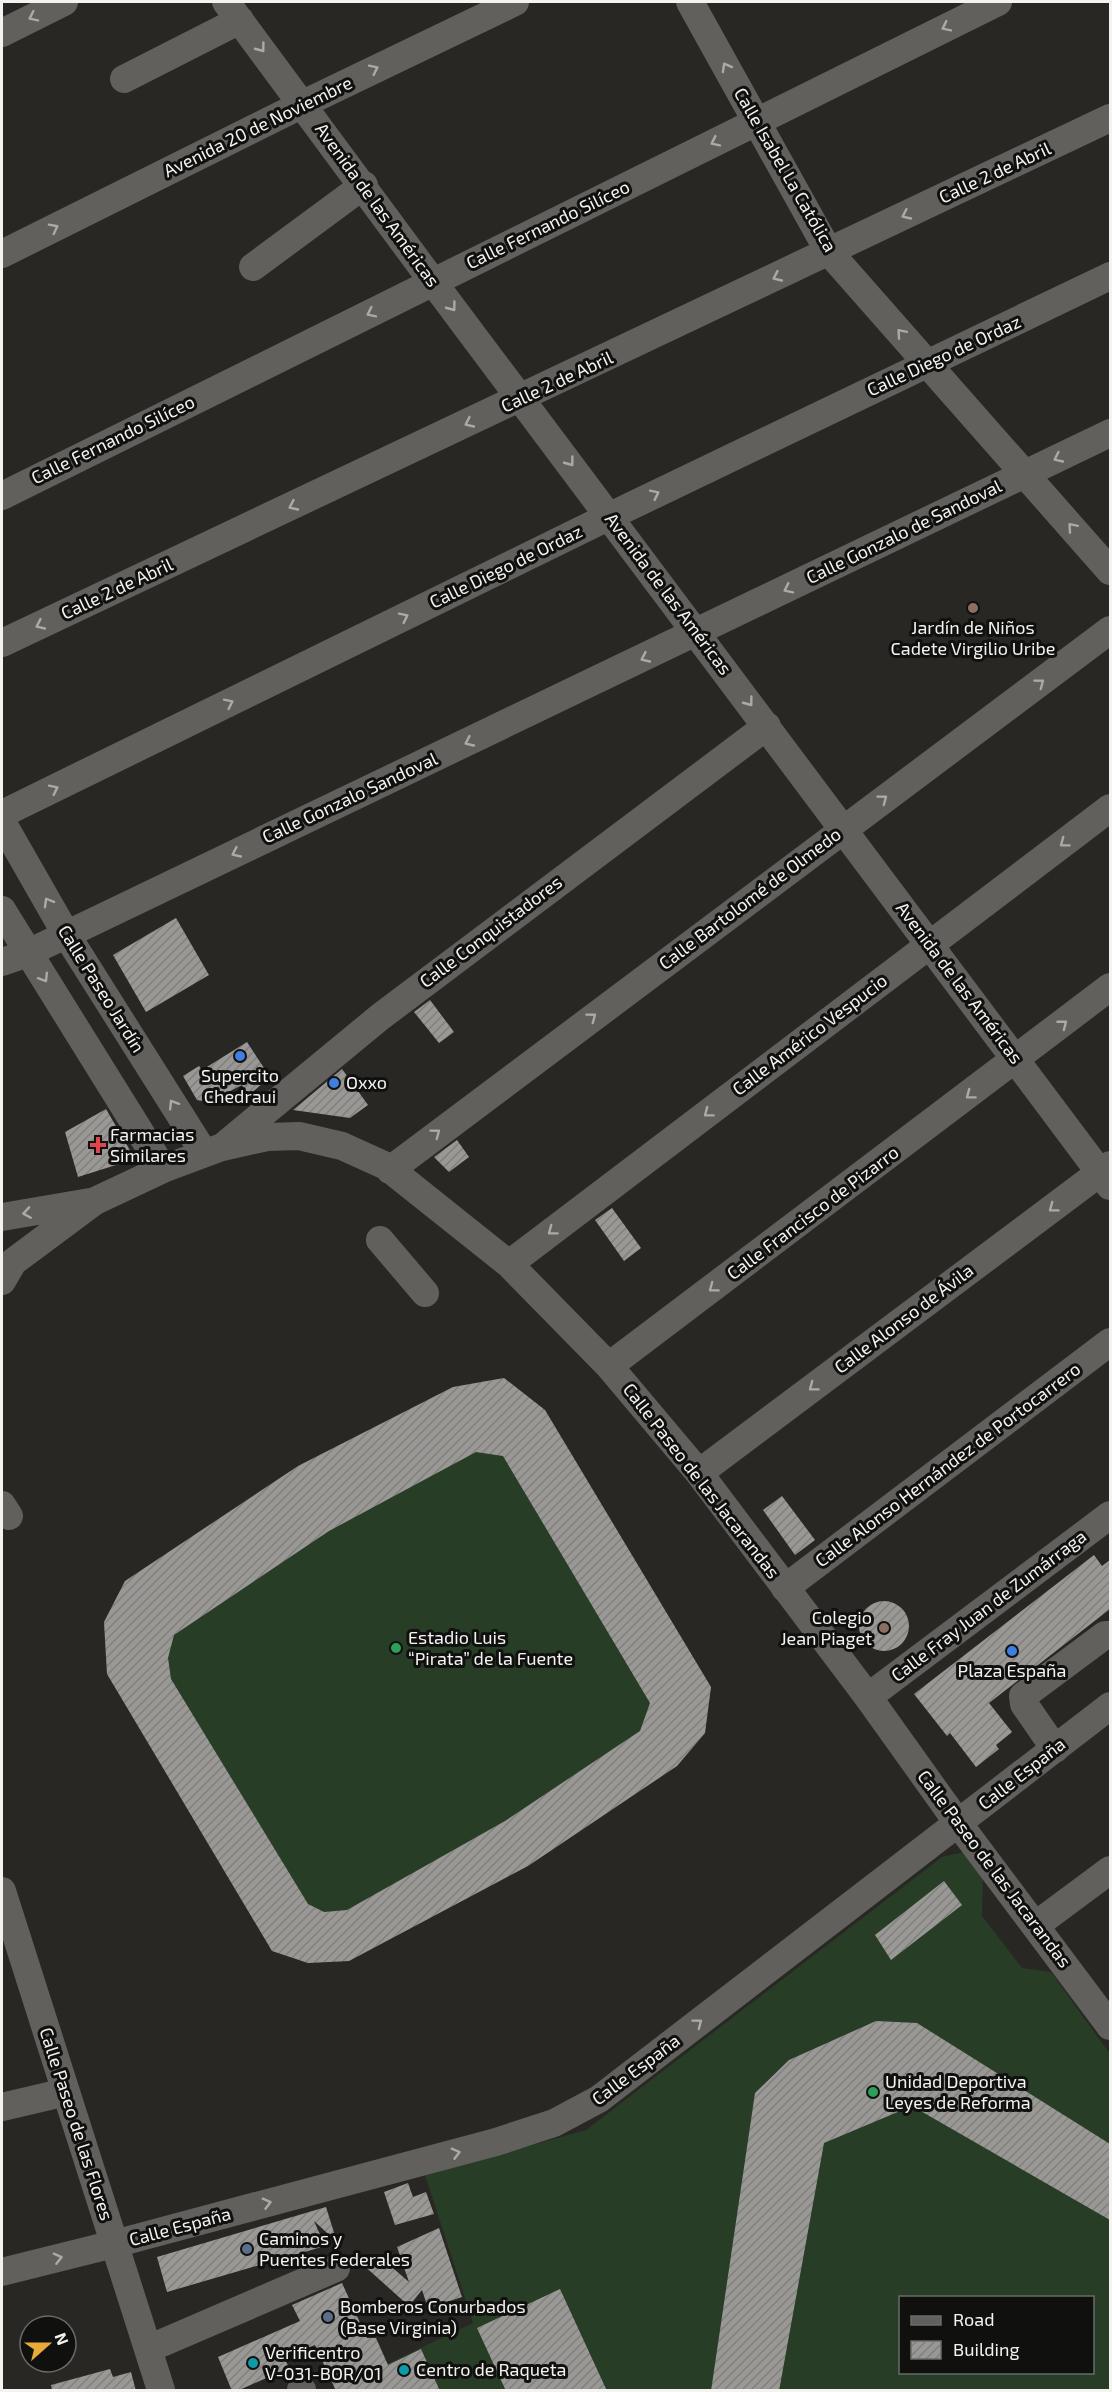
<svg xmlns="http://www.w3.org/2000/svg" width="1112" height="2392" font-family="'Exo 2',sans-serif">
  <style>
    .grass { fill: #273d26; fill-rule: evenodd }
    .building { fill: url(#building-hatch); fill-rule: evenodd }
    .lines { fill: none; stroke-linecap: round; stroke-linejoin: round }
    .minor { stroke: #62605d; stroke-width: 28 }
    .oneway { stroke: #abaaa8 }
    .education-dot { fill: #8d6e63; stroke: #10100f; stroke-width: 2 }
    .shop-dot { fill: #3f7fe0; stroke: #10100f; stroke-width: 2 }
    .health-dot { fill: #e0444e; stroke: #10100f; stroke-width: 2 }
    .leisure-dot { fill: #2e9e5b; stroke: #10100f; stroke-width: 2 }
    .service-dot { fill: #5c6f8a; stroke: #10100f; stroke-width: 2 }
    .culture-dot { fill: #0f9aa8; stroke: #10100f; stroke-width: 2 }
    .labels { text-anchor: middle; stroke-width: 6; stroke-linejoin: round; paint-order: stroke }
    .street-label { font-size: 18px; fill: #f4f3f2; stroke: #10100f }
    .poi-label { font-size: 18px; fill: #f4f3f2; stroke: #10100f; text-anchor: start }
  </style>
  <defs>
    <pattern id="building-hatch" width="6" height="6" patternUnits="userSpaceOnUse" patternTransform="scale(1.5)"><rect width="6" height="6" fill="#9a9895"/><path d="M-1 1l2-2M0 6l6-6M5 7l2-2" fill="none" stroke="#82807e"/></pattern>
  </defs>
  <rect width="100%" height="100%" fill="#282724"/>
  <path class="grass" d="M 504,1378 L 545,1410 L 711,1687 L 705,1733 L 677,1766 L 528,1866 L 349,1961 L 308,1963 L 272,1951 L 107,1674 L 104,1622 L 453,1387 Z
    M 964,1852 L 983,1878 L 982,1916 L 1022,1968 L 1051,1972 L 1110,2054 L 1110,2390 L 332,2390 L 473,2323 L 425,2175 L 586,2130 L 942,1857 ZM 900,2298 L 1092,2298 L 1092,2372 L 900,2372 Z"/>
  <path class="building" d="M 176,918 L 209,975 L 146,1012 L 113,955 Z
    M 430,1000 L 454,1032 L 439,1043 L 414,1012 Z
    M 247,1042 L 270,1077 L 248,1096 L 242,1085 L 209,1102 L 197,1100 L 183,1076 L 199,1066 L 202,1070 Z
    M 342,1069 L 368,1105 L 350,1118 L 293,1110 Z
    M 106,1109 L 135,1159 L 78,1177 L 65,1132 Z
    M 457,1140 L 469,1157 L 449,1172 L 434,1157 Z
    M 612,1208 L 641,1248 L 624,1261 L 595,1220 Z
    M 504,1378 L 545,1410 L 711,1687 L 705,1733 L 677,1766 L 528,1866 L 349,1961 L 308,1963 L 272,1951 L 107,1674 L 104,1622 L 125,1581 L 298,1466 L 453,1387 ZM 476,1452 L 503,1456 L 650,1703 L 640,1731 L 505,1821 L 347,1910 L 324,1912 L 308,1904 L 171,1679 L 168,1658 L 174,1635 L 329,1531 Z
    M 782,1496 L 815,1540 L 795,1555 L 763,1510 Z
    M 1094,1555 L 1102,1566 L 1110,1560 L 1110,1609 L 989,1703 L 1012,1732 L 996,1745 L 999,1749 L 976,1767 L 950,1733 L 947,1736 L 914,1694 Z
    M859 1626a25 25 0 1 1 50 0a25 25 0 1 1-50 0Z
    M 944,1881 L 962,1905 L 891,1960 L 875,1935 Z
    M 876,2021 L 917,2023 L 1110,2144 L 1110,2220 L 912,2106 L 824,2143 L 779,2391 L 711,2391 L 755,2093 L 789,2060 Z
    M 408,2183 L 413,2197 L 426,2192 L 434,2214 L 395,2225 L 384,2192 Z
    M 326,2207 L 337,2242 L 314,2221 L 325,2246 L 167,2292 L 157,2257 Z
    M 439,2228 L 462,2297 L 428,2308 L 422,2290 L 409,2306 L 361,2263 L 379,2256 L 409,2282 L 397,2247 Z
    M 342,2283 L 367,2338 L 376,2338 L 388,2365 L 421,2349 L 440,2391 L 336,2391 L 315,2345 L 284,2357 L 289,2368 L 237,2391 L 232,2391 L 218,2357 L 300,2321 L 292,2305 Z
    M 560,2289 L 607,2391 L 506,2391 L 477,2328 Z
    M 110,2369 L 113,2377 L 131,2372 L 136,2391 L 52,2391 L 51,2385 Z"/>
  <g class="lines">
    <path class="minor" d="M 226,2 L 433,282 L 1110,1186
      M 690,2 L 829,252 L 1110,571
      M 2,33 L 64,2
      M 124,79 L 240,20
      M 2,254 L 303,104 L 515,2
      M 253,267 L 364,185
      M 2,496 L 998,2
      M 2,643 L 1110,118
      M 2,814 L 610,516 L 1110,276
      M 2,822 L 66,934 L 204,1153
      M 2,910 L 163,1169
      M 2,962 L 28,953 L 1110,433
      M 226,1144 L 380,1017 L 767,726
      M 390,1170 L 1110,630
      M 2,1217 L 90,1202
      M 380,1240 L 425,1293
      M 509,1264 L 1110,808
      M 2,1281 L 13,1262 L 95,1201 L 163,1169 L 222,1147 L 267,1137 L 299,1136 L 342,1146 L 386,1166 L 509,1264 L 609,1366 L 699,1473 L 868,1697 L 958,1823 L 1110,2026
      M 609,1366 L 1110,987
      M 699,1473 L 1110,1165
      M 2,1505 L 9,1516
      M 785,1588 L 1110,1342
      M 868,1697 L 1110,1515
      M 1055,1749 L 1024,1704 L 1023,1696 L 1105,1635 L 1110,1635
      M 2,1891 L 161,2390
      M 1036,1925 L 1110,1870
      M 2,2107 L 66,2092
      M 2,2272 L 114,2244 L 496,2142 L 554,2123 L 599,2099 L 1110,1706
      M 148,2349 L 336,2268
      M 301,2390 L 302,2390"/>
  </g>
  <defs><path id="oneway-chevron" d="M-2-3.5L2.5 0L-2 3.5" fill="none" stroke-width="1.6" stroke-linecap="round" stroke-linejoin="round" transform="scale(1.5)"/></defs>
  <g class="oneway">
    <use href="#oneway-chevron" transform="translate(33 17) rotate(154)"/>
    <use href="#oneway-chevron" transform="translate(946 27) rotate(154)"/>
    <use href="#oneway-chevron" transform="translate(261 48) rotate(53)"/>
    <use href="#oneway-chevron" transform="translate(726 67) rotate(-119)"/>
    <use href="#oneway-chevron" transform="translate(374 69) rotate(-26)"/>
    <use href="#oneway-chevron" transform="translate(715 142) rotate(154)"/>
    <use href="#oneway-chevron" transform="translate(906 215) rotate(155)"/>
    <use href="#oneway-chevron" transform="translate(54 228) rotate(-27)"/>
    <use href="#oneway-chevron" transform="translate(777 277) rotate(155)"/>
    <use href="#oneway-chevron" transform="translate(452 307) rotate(53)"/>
    <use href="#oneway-chevron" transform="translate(371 313) rotate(154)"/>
    <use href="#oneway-chevron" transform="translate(901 333) rotate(-131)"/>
    <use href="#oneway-chevron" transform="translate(469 423) rotate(155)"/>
    <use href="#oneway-chevron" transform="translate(1058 458) rotate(155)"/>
    <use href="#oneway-chevron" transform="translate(570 462) rotate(53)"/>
    <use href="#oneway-chevron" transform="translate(655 494) rotate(-26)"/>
    <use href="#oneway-chevron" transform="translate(293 506) rotate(155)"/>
    <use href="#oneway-chevron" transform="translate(1072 527) rotate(-131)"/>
    <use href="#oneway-chevron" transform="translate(788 589) rotate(154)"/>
    <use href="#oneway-chevron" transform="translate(404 617) rotate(-26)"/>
    <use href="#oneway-chevron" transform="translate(40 625) rotate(155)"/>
    <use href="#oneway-chevron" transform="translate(645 658) rotate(155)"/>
    <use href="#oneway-chevron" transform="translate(1040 683) rotate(-37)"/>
    <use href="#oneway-chevron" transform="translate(749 702) rotate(53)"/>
    <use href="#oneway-chevron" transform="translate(229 703) rotate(-26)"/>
    <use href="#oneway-chevron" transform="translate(469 742) rotate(155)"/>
    <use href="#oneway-chevron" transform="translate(54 789) rotate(-26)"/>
    <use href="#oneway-chevron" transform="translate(883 799) rotate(-37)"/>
    <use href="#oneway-chevron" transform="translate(1064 843) rotate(143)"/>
    <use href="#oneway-chevron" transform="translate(236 853) rotate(155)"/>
    <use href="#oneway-chevron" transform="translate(48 902) rotate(-120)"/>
    <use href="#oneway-chevron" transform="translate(44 978) rotate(58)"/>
    <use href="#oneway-chevron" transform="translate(592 1017) rotate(-37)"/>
    <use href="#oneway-chevron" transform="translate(1063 1024) rotate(-38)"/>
    <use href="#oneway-chevron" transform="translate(970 1095) rotate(143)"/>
    <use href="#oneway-chevron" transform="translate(173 1104) rotate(-122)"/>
    <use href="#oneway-chevron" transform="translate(708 1113) rotate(143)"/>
    <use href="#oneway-chevron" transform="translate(436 1133) rotate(-37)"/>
    <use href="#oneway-chevron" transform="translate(1053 1208) rotate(143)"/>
    <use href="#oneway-chevron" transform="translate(27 1213) rotate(171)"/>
    <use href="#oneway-chevron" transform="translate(552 1231) rotate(143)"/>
    <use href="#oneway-chevron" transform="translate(713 1288) rotate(143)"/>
    <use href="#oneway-chevron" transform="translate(813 1387) rotate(143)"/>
    <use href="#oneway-chevron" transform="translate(698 2023) rotate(-37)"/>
    <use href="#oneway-chevron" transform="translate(456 2153) rotate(-15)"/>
    <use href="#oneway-chevron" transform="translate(267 2203) rotate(-15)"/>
    <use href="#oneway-chevron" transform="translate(58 2258) rotate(-14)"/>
  </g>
  <g class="education-dot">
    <circle cx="973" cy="608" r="6"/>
    <circle cx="884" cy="1628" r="6"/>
  </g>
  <g class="shop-dot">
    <circle cx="240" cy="1056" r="6"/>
    <circle cx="334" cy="1083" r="6"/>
    <circle cx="1012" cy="1651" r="6"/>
  </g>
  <path class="health-dot" d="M95 1136h6v6h6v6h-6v6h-6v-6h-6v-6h6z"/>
  <g class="leisure-dot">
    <circle cx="396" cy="1648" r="6"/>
    <circle cx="873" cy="2092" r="6"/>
  </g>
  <g class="service-dot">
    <circle cx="247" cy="2249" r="6"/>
    <circle cx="328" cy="2317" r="6"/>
  </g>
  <g class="culture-dot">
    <circle cx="253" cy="2363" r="6"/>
    <circle cx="404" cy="2370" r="6"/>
  </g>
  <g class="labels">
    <g class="street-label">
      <text transform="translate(258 127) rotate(-26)" y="6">Avenida 20 de Noviembre</text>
      <text transform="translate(785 170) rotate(60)" y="6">Calle Isabel La Católica</text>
      <text transform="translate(995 173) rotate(-25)" y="6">Calle 2 de Abril</text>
      <text transform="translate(377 205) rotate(54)" y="6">Avenida de las Américas</text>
      <text transform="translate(548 225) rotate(-26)" y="6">Calle Fernando Silíceo</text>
      <text transform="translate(944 356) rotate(-25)" y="6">Calle Diego de Ordaz</text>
      <text transform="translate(557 382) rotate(-25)" y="6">Calle 2 de Abril</text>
      <text transform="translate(113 440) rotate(-26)" y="6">Calle Fernando Silíceo</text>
      <text transform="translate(904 532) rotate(-26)" y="6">Calle Gonzalo de Sandoval</text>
      <text transform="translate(506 567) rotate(-26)" y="6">Calle Diego de Ordaz</text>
      <text transform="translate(117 589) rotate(-25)" y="6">Calle 2 de Abril</text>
      <text transform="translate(668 594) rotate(53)" y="6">Avenida de las Américas</text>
      <text transform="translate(350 798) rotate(-25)" y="6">Calle Gonzalo Sandoval</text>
      <text transform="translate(750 899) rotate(-37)" y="6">Calle Bartolomé de Olmedo</text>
      <text transform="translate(491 932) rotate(-37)" y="6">Calle Conquistadores</text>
      <text transform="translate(959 983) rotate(53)" y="6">Avenida de las Américas</text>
      <text transform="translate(101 989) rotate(58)" y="6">Calle Paseo Jardín</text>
      <text transform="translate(810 1035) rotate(-37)" y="6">Calle Américo Vespucio</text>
      <text transform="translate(813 1213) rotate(-37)" y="6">Calle Francisco de Pizarro</text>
      <text transform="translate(904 1319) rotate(-37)" y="6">Calle Alonso de Ávila</text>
      <text transform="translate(948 1465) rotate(-37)" y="6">Calle Alonso Hernández de Portocarrero</text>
      <text transform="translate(701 1481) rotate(52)" y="6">Calle Paseo de las Jacarandas</text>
      <text transform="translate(989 1606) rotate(-37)" y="6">Calle Fray Juan de Zumárraga</text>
      <text transform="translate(1022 1774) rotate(-38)" y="6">Calle España</text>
      <text transform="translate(994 1869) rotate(53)" y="6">Calle Paseo de las Jacarandas</text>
      <text transform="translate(636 2070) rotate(-37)" y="6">Calle España</text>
      <text transform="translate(76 2124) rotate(72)" y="6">Calle Paseo de las Flores</text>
      <text transform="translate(180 2227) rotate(-15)" y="6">Calle España</text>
    </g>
    <g class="poi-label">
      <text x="973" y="634" text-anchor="middle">Jardín de Niños<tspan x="973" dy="21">Cadete Virgilio Uribe</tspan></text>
      <text x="240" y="1082" text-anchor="middle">Supercito<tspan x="240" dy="21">Chedraui</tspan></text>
      <text x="346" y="1089">Oxxo</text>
      <text x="110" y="1141">Farmacias<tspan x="110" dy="21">Similares</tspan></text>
      <text x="872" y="1624" text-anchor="end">Colegio<tspan x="872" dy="21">Jean Piaget</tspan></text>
      <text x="408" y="1644">Estadio Luis<tspan x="408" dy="21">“Pirata” de la Fuente</tspan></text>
      <text x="1012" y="1677" text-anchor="middle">Plaza España</text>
      <text x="885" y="2088">Unidad Deportiva<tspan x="885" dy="21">Leyes de Reforma</tspan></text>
      <text x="259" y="2245">Caminos y<tspan x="259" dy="21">Puentes Federales</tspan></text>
      <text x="340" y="2313">Bomberos Conurbados<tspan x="340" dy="21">(Base Virginia)</tspan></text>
      <text x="265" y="2359">Verificentro<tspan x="265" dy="21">V-031-BOR/01</tspan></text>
      <text x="416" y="2376">Centro de Raqueta</text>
    </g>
  </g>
  <rect width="1112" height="2392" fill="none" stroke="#f4f3f2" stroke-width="6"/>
  <rect x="899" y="2296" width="195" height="78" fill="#10100f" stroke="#6b6b6a" stroke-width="1.5"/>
  <rect x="911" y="2316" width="30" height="9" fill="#62605d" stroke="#6b6b6a" stroke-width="1.5"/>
  <text x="953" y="2326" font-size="18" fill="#f4f3f2">Road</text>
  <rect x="911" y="2341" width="30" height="18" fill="url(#building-hatch)" stroke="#6b6b6a" stroke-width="1.5"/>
  <text x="953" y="2356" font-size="18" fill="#f4f3f2">Building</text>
  <g transform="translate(48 2344) rotate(69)"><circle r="28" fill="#10100f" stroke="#6b6b6a" stroke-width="1.5"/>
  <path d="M0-4.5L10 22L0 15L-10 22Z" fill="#eaaa39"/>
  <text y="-9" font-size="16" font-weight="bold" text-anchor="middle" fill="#f4f3f2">N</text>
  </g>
</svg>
